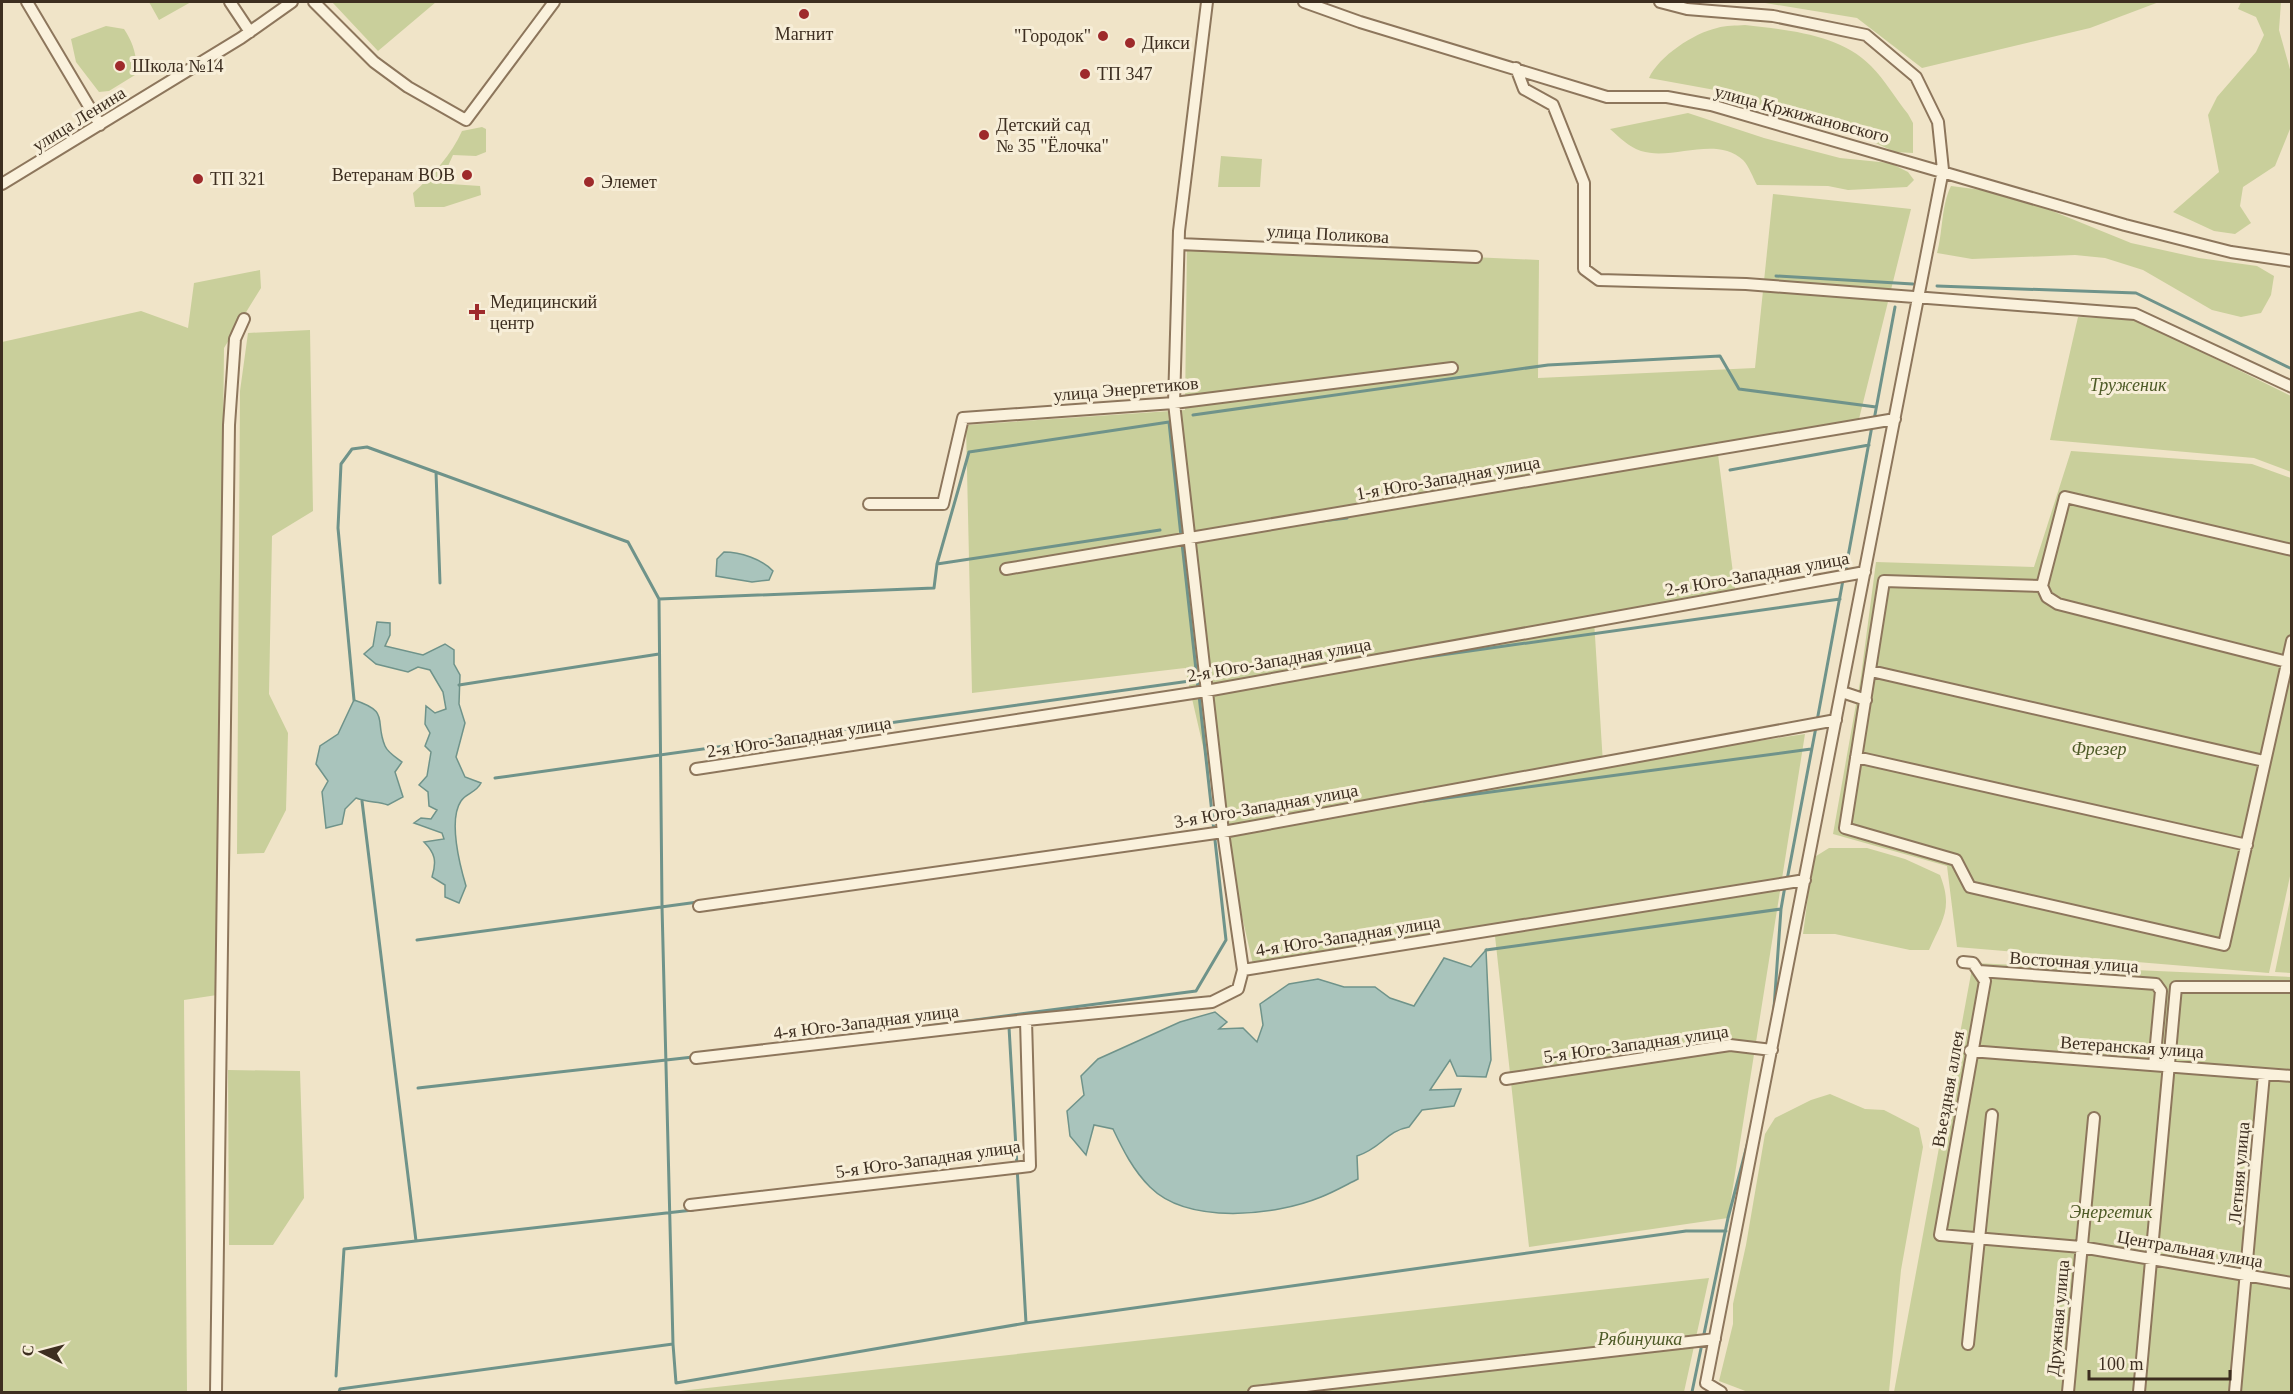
<svg xmlns="http://www.w3.org/2000/svg" width="2293" height="1394" font-family="'Times New Roman',serif">
  <style>
    .green { fill: #c9cf9b }
    .water { fill: #a9c4bc; stroke: #6f938a; stroke-width: 1.5 }
    .lines { fill: none; stroke-linecap: round; stroke-linejoin: round }
    .stream { stroke: #6f938a; stroke-width: 3 }
    .minor-casing { stroke: #8d765c; stroke-width: 14 }
    .minor { stroke: #faf1dc; stroke-width: 10 }
    .poi-dot { fill: #9e2a2b; stroke: #f7eed8; stroke-width: 2 }
    .labels { text-anchor: middle; stroke-width: 6; stroke-linejoin: round; paint-order: stroke }
    .poi-label { font-size: 18px; fill: #3d2e20; stroke: #f7eed8; text-anchor: start }
    .street-label { font-size: 18px; fill: #3d2e20; stroke: #f7eed8 }
    .park-label { font-size: 18px; font-style: italic; fill: #4d5a26; stroke: #f7eed8 }
  </style>
  <rect width="100%" height="100%" fill="#f0e4c8"/>
  <path class="green" d="M 149,2 L 191,2 L 159,20 Z
    M 332,2 L 436,2 L 378,51 Z
    M 1759,2 L 2159,2 L 2090,28 L 1922,68 L 1857,18 Z
    M 2241,2 L 2281,2 L 2279,30 L 2291,73 L 2290,129 L 2275,166 L 2243,187 L 2240,206 L 2251,223 L 2235,234 L 2214,231 L 2173,212 L 2219,172 L 2208,115 L 2217,97 L 2256,52 L 2264,35 L 2256,17 L 2238,9 Z
    M 1745,25 C 1787,30 1840,34 1871,66 C 1885,80 1896,99 1908,114 L 1913,123 L 1913,153 L 1895,152 L 1841,127 L 1819,124 L 1772,106 L 1731,101 L 1715,90 L 1649,78 C 1659,56 1694,33 1717,28 C 1726,25 1736,26 1745,25 Z
    M 106,26 L 124,29 C 133,42 139,60 135,75 L 109,91 L 99,92 L 76,62 L 71,39 Z
    M 1688,113 L 1764,138 L 1840,158 L 1890,163 L 1908,172 L 1914,180 L 1907,187 L 1848,190 L 1828,186 L 1757,185 C 1753,178 1749,166 1743,160 C 1715,135 1673,161 1641,151 C 1629,147 1619,137 1610,129 Z
    M 482,127 L 486,129 L 486,152 L 476,156 L 453,155 L 443,177 L 450,184 L 480,186 L 481,195 L 444,207 L 415,207 L 413,193 C 432,176 452,154 462,131 Z
    M 1221,156 L 1262,159 L 1260,187 L 1218,187 Z
    M 1951,186 L 1990,191 L 2028,201 L 2131,243 L 2199,258 L 2257,266 L 2274,276 L 2271,295 L 2261,313 L 2241,317 L 2212,310 L 2143,270 L 2105,258 L 2075,255 L 1972,259 L 1937,253 C 1943,232 1941,206 1951,186 Z
    M 1773,194 L 1911,209 L 1857,427 L 1718,454 L 1736,597 L 1594,620 L 1603,764 L 1805,734 L 1728,1218 L 1529,1247 L 1495,936 L 1255,973 L 1185,668 L 972,693 L 966,425 L 1185,410 L 1187,244 L 1539,260 L 1538,378 L 1755,368 Z
    M 260,270 L 261,288 L 224,348 L 217,995 L 184,1000 L 187,1392 L 2,1392 L 2,342 L 141,311 L 188,328 L 194,283 Z
    M 2078,317 L 2135,319 L 2291,396 L 2291,472 L 2254,458 L 2050,440 Z
    M 310,330 L 313,511 L 272,536 L 269,694 L 288,733 L 286,810 L 264,853 L 237,854 L 240,391 L 248,333 Z
    M 2071,451 L 2252,464 L 2291,478 L 2292,867 L 2269,973 L 1957,947 L 1947,866 L 1833,834 L 1861,676 L 1876,562 L 2034,567 Z
    M 1829,848 L 1867,848 L 1905,859 L 1940,875 C 1953,908 1943,919 1929,950 L 1910,950 L 1835,934 L 1803,934 L 1813,858 Z
    M 2291,895 L 2291,973 L 2275,972 Z
    M 1973,963 L 2291,977 L 2291,1392 L 1894,1392 Z
    M 228,1070 L 300,1071 L 304,1198 L 273,1245 L 229,1245 Z
    M 1830,1094 L 1865,1109 L 1884,1110 L 1919,1128 L 1923,1147 L 1901,1270 L 1889,1392 L 1748,1392 L 1719,1381 L 1733,1324 L 1733,1304 L 1746,1245 L 1765,1134 L 1775,1118 L 1811,1100 Z
    M 1709,1278 L 1684,1392 L 671,1392 Z"/>
  <path class="water" d="M 724,552 C 740,552 762,559 773,571 L 769,580 L 752,582 L 716,576 L 717,559 Z
    M 377,622 L 390,623 L 390,635 L 385,646 L 423,655 L 445,644 L 454,650 L 454,664 L 460,675 L 459,704 L 465,723 L 456,757 L 465,777 L 481,783 C 476,793 466,793 461,801 C 448,820 460,866 466,886 L 459,903 L 445,897 L 445,885 L 432,877 C 437,861 435,853 424,842 L 444,839 L 442,833 L 414,823 L 421,818 L 431,819 L 437,810 L 429,806 L 428,792 L 419,785 L 427,776 L 431,752 L 425,746 L 430,733 L 425,724 L 426,706 L 435,713 L 446,709 L 443,692 L 430,670 L 418,667 L 408,672 L 376,664 L 364,654 L 373,646 Z
    M 354,700 C 391,712 374,720 385,746 C 388,753 397,758 402,762 L 395,772 L 403,797 L 388,805 C 377,801 369,803 356,798 L 345,809 L 342,824 L 326,828 L 322,792 L 328,781 L 316,764 L 320,746 L 338,734 Z
    M 1486,950 L 1491,1060 L 1486,1077 L 1457,1076 L 1450,1060 L 1430,1090 L 1461,1089 L 1454,1106 L 1422,1110 L 1409,1127 C 1386,1131 1382,1148 1357,1156 L 1358,1179 C 1346,1185 1334,1192 1321,1197 C 1275,1216 1188,1225 1150,1187 C 1133,1170 1123,1150 1113,1129 L 1094,1125 L 1086,1155 L 1070,1136 L 1067,1111 L 1084,1095 L 1081,1076 L 1098,1059 L 1180,1022 L 1215,1012 L 1227,1022 L 1219,1029 L 1243,1028 L 1257,1042 L 1263,1025 L 1260,1004 L 1289,984 L 1318,979 L 1344,987 L 1375,987 L 1390,998 L 1414,1006 L 1444,958 L 1471,967 Z"/>
  <g class="lines">
    <path class="stream" d="M 1776,276 L 1913,284
      M 1937,286 L 2136,293 L 2292,369
      M 1193,415 L 1548,365 L 1720,356 L 1739,389 L 1876,407
      M 1874,420 L 1895,307
      M 1730,470 L 1869,445
      M 436,472 L 440,583
      M 1313,522 L 1347,518
      M 1182,543 L 1198,688
      M 937,564 L 1160,530
      M 1845,573 L 1872,426
      M 659,599 L 934,588 L 937,564 L 969,452 L 1169,422 L 1181,536
      M 1420,658 L 1840,599
      M 459,685 L 659,654
      M 354,700 L 338,528 L 341,464 L 352,449 L 367,447 L 628,542 L 659,599 L 662,906 L 673,1344 L 676,1383 L 1026,1323 L 1686,1231 L 1726,1231
      M 1817,721 L 1843,580
      M 495,778 L 1197,680
      M 362,801 L 416,1241
      M 1424,801 L 1811,749
      M 1787,880 L 1816,727
      M 417,940 L 698,902
      M 1486,950 L 1781,909
      M 1774,1008 L 1781,909 L 1785,886
      M 929,1026 L 1196,991 L 1226,940 L 1199,695
      M 1009,1027 L 1026,1323
      M 418,1088 L 693,1057
      M 336,1376 L 344,1249 L 693,1210
      M 339,1392 L 340,1389 L 673,1344
      M 1692,1392 L 1728,1218 L 1749,1138"/>
    <g class="minor-casing">
      <path id="minor" d="M 27,2 L 100,125
        M 230,2 L 250,32
        M 314,2 L 374,62 L 408,87 L 466,120 L 554,2
        M 1207,2 L 1179,231 L 1174,403 L 1223,832 L 1243,970
        M 1304,2 L 1360,22 L 1607,97 L 1667,97 L 1711,105 L 2125,225 L 2231,252 L 2292,261
        M 1660,2 L 1687,9 L 1773,16 L 1866,35 L 1916,77 L 1938,122 L 1943,170 L 1706,1383 L 1721,1392
        M 1516,68 L 1524,89 L 1553,105 L 1584,183 L 1584,269 L 1599,280 L 1746,284 L 2135,314 L 2292,387
        M 2,184 L 241,38 L 292,2
        M 1179,244 L 1476,257
        M 869,504 L 943,504 L 963,418 L 1174,403 L 1452,368
        M 1006,569 L 1895,419
        M 2042,586 L 1884,581 L 1845,828 L 1956,860 L 1970,887 L 2224,945 L 2292,641
        M 2287,662 L 2058,604 L 2047,597 L 2042,586 L 2065,497 L 2292,550
        M 1871,671 L 2264,761
        M 1842,692 L 1866,700
        M 1856,757 L 2247,845
        M 696,769 L 1206,691 L 1865,572
        M 699,906 L 1223,832 L 1836,720
        M 1963,962 L 1973,963 L 1985,981 L 1940,1235 L 2081,1247 L 2292,1283
        M 1979,971 L 2156,984 L 2161,991 L 2154,1065
        M 1970,1051 L 2292,1076
        M 696,1058 L 1026,1020 L 1212,1002 L 1238,989 L 1243,970 L 1805,880
        M 1506,1079 L 1730,1045 L 1772,1050
        M 690,1205 L 1030,1166 L 1026,1020
        M 1968,1344 L 1992,1115
        M 216,1392 L 229,425 L 235,339 L 244,319
        M 1254,1392 L 1715,1339
        M 2068,1392 L 2094,1118
        M 2139,1392 L 2176,987 L 2292,987
        M 2235,1392 L 2264,1074"/>
    </g>
    <use href="#minor" class="minor"/>
  </g>
  <g class="poi-dot">
    <circle cx="804" cy="14" r="6"/>
    <circle cx="1103" cy="36" r="6"/>
    <circle cx="1130" cy="43" r="6"/>
    <circle cx="120" cy="66" r="6"/>
    <circle cx="1085" cy="74" r="6"/>
    <circle cx="984" cy="135" r="6"/>
    <circle cx="467" cy="175" r="6"/>
    <circle cx="198" cy="179" r="6"/>
    <circle cx="589" cy="182" r="6"/>
    <path d="M474 303h6v6h6v6h-6v6h-6v-6h-6v-6h6z"/>
  </g>
  <g class="labels">
    <g class="poi-label">
      <text x="804" y="40" text-anchor="middle">Магнит</text>
      <text x="1091" y="42" text-anchor="end">"Городок"</text>
      <text x="1142" y="49">Дикси</text>
      <text x="132" y="72">Школа №14</text>
      <text x="1097" y="80">ТП 347</text>
      <text x="996" y="131">Детский сад<tspan x="996" dy="21">№ 35 "Ёлочка"</tspan></text>
      <text x="455" y="181" text-anchor="end">Ветеранам ВОВ</text>
      <text x="210" y="185">ТП 321</text>
      <text x="601" y="188">Элемет</text>
      <text x="490" y="308">Медицинский<tspan x="490" dy="21">центр</tspan></text>
    </g>
    <g class="street-label">
      <text transform="translate(1802 114) rotate(15)" y="6">улица Кржижановского</text>
      <text transform="translate(79 119) rotate(-32)" y="6">улица Ленина</text>
      <text transform="translate(1328 234) rotate(3)" y="6">улица Поликова</text>
      <text transform="translate(1126 389) rotate(-5)" y="6">улица Энергетиков</text>
      <text transform="translate(1448 478) rotate(-10)" y="6">1-я Юго-Западная улица</text>
      <text transform="translate(1757 574) rotate(-10)" y="6">2-я Юго-Западная улица</text>
      <text transform="translate(1279 660) rotate(-10)" y="6">2-я Юго-Западная улица</text>
      <text transform="translate(799 737) rotate(-9)" y="6">2-я Юго-Западная улица</text>
      <text transform="translate(1266 806) rotate(-10)" y="6">3-я Юго-Западная улица</text>
      <text transform="translate(1348 936) rotate(-9)" y="6">4-я Юго-Западная улица</text>
      <text transform="translate(2074 962) rotate(4)" y="6">Восточная улица</text>
      <text transform="translate(866 1022) rotate(-7)" y="6">4-я Юго-Западная улица</text>
      <text transform="translate(1636 1044) rotate(-8)" y="6">5-я Юго-Западная улица</text>
      <text transform="translate(2132 1047) rotate(4)" y="6">Ветеранская улица</text>
      <text transform="translate(1948 1089) rotate(-80)" y="6">Въездная аллея</text>
      <text transform="translate(928 1159) rotate(-8)" y="6">5-я Юго-Западная улица</text>
      <text transform="translate(2239 1173) rotate(-85)" y="6">Летняя улица</text>
      <text transform="translate(2190 1249) rotate(10)" y="6">Центральная улица</text>
      <text transform="translate(2058 1318) rotate(-85)" y="6">Дружная улица</text>
    </g>
    <g class="park-label">
      <text x="2128" y="391">Труженик</text>
      <text x="2099" y="755">Фрезер</text>
      <text x="2111" y="1218">Энергетик</text>
      <text x="1640" y="1345">Рябинушка</text>
    </g>
  </g>
  <rect width="2293" height="1394" fill="none" stroke="#3d2e20" stroke-width="6"/>
  <g transform="translate(42 1352) rotate(276)" stroke="#f7eed8" stroke-width="4.5" paint-order="stroke">
  <path d="M0-4.5L10 22L0 15L-10 22Z" fill="#3d2e20"/>
  <text y="-9" font-size="16" font-weight="bold" text-anchor="middle" fill="#3d2e20">С</text>
  </g>
  <path d="M2089 1370v9h141v-9" fill="none" stroke="#3d2e20" stroke-width="3"/>
  <text x="2098" y="1370" font-size="18" fill="#3d2e20" stroke="#f7eed8" stroke-width="4.5" paint-order="stroke">100 m</text>
</svg>
